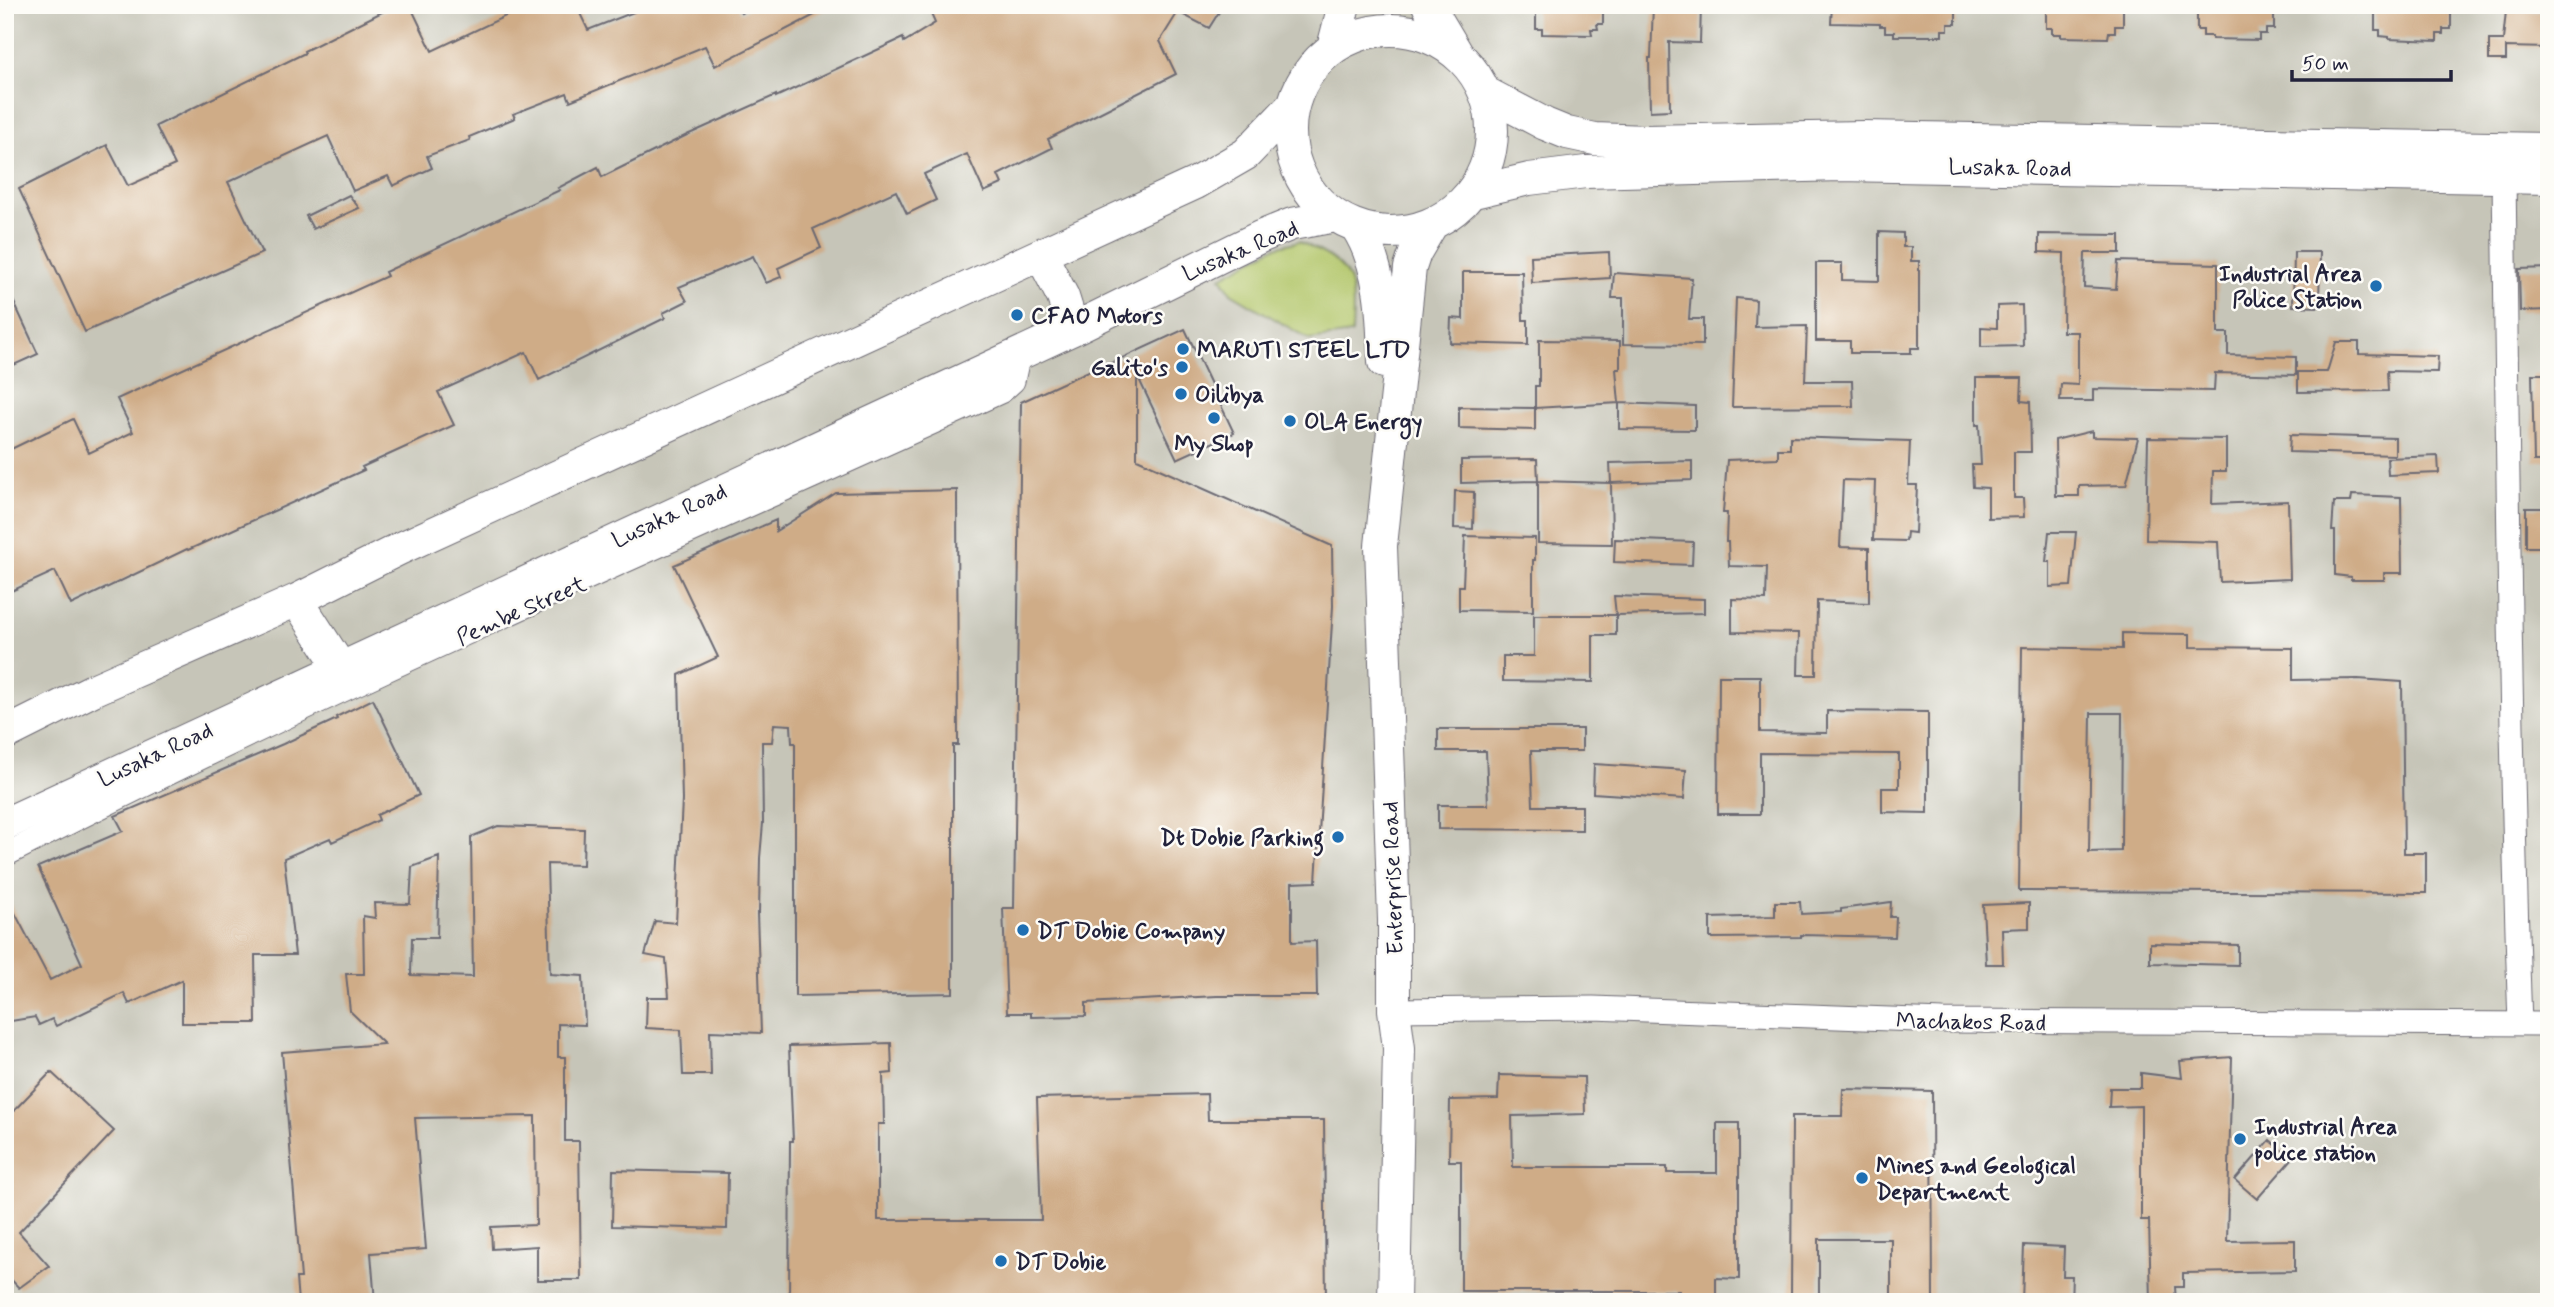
<svg xmlns="http://www.w3.org/2000/svg" width="2554" height="1307" font-family="Mynerve,sans-serif">
  <style>
    .industrial { fill: #c6c5b8 }
    .green { fill: #b2c66a; stroke: #6a7452; stroke-width: 2 }
    .building { fill: #cfac87; fill-rule: evenodd }
    .lines { fill: none; stroke-linecap: round; stroke-linejoin: round }
    .street-casing { stroke: #6c6972; stroke-width: 25 }
    .secondary-casing { stroke: #6c6972; stroke-width: 34 }
    .street { stroke: #fff; stroke-width: 23 }
    .secondary { stroke: #fff; stroke-width: 32 }
    .poi-dot { fill: #1f6fb2; stroke: #fdfcf7; stroke-width: 2.5 }
    .labels { text-anchor: middle; stroke-width: 5; stroke-linejoin: round; paint-order: stroke }
    .street-label { font-size: 23px; fill: #22223b; stroke: #fdfcf7 }
    .poi-label { font-size: 23px; font-weight: bold; fill: #22223b; stroke: #fdfcf7; text-anchor: start }
  </style>
  <rect width="100%" height="100%" fill="#fdfcf7"/>
  <filter id="ink" filterUnits="userSpaceOnUse"><feTurbulence type="fractalNoise" baseFrequency=".0143" numOctaves="2"/><feDisplacementMap in="SourceGraphic" scale="14" xChannelSelector="R" yChannelSelector="G"/><feConvolveMatrix kernelMatrix="1 2 1 2 8 2 1 2 1" color-interpolation-filters="sRGB"/></filter>
  <filter id="wash" filterUnits="userSpaceOnUse"><feTurbulence type="fractalNoise" baseFrequency=".00686" numOctaves="4" result="noise"/><feDisplacementMap in="SourceGraphic" scale="28" xChannelSelector="R" yChannelSelector="G"/><feGaussianBlur stdDeviation="1.57" result="paint"/><feColorMatrix in="noise" values="0 0 0 0 0 0 0 0 0 0 0 0 0 0 0 0 0 1.4 0 .05"/><feComposite in="paint" operator="in"/></filter>
  <g filter="url(#wash)">
    <rect width="100%" height="100%" fill="#f5ecd9"/>
    <path class="industrial" d="M 5,5 L 2549,5 L 2549,1302 L 5,1302 Z"/>
    <path class="green" d="M 1299,241 C 1354,267 1355,275 1352,334 L 1310,340 L 1231,293 L 1221,277 L 1275,247 Z"/>
    <g id="blocks">
      <path class="building" d="M 396,5 L 410,5 L 432,51 L 529,5 L 576,5 L 588,30 L 634,12 L 631,5 L 737,5 L 741,13 L 755,5 L 834,5 L 715,66 L 705,46 L 570,101 L 567,93 L 513,114 L 515,118 L 469,137 L 470,140 L 427,156 L 432,168 L 393,186 L 388,176 L 353,191 L 328,136 L 228,182 L 262,253 L 85,332 L 19,189 L 107,145 L 128,186 L 175,165 L 156,126 L 305,53 L 304,51 Z
        M 927,5 L 1208,5 L 1219,12 L 1209,28 L 1178,12 L 1160,41 L 1176,74 L 1048,139 L 1052,148 L 998,175 L 1002,184 L 984,192 L 967,154 L 924,174 L 936,200 L 907,214 L 896,191 L 813,229 L 821,248 L 778,268 L 781,277 L 766,283 L 753,256 L 679,287 L 687,301 L 663,313 L 665,318 L 539,380 L 526,352 L 438,392 L 454,425 L 362,467 L 364,470 L 188,550 L 187,549 L 71,605 L 55,571 L 5,594 L 5,452 L 73,419 L 89,453 L 133,432 L 117,399 L 387,276 L 385,272 L 560,190 L 558,188 L 598,167 L 602,177 L 687,135 L 776,95 L 776,97 L 903,38 L 904,42 L 935,23 Z
        M 1536,5 L 1603,5 L 1603,24 L 1597,24 L 1598,29 L 1591,29 L 1592,35 L 1542,34 L 1542,29 L 1536,29 Z
        M 1653,5 L 1701,5 L 1700,43 L 1669,42 L 1670,110 L 1650,111 L 1649,58 L 1651,58 Z
        M 1832,5 L 1956,5 L 1956,24 L 1948,24 L 1948,30 L 1942,30 L 1942,36 L 1894,36 L 1894,32 L 1885,32 L 1885,26 L 1880,26 L 1880,24 L 1831,23 Z
        M 2046,5 L 2123,6 L 2123,26 L 2115,26 L 2115,32 L 2109,32 L 2108,38 L 2061,37 L 2061,34 L 2052,34 L 2052,28 L 2046,28 Z
        M 2197,7 L 2274,8 L 2274,29 L 2266,29 L 2266,34 L 2259,34 L 2259,40 L 2212,39 L 2212,36 L 2203,36 L 2203,30 L 2197,30 Z
        M 2375,7 L 2451,8 L 2451,29 L 2443,29 L 2443,34 L 2437,34 L 2437,41 L 2389,39 L 2389,37 L 2380,36 L 2380,30 L 2375,30 Z
        M 2506,11 L 2549,12 L 2549,48 L 2506,47 L 2506,60 L 2489,60 L 2489,40 L 2503,40 Z
        M 349,195 L 359,208 L 313,229 L 306,216 Z
        M 1879,232 L 1903,233 L 1903,247 L 1911,247 L 1911,261 L 1919,261 L 1919,348 L 1911,348 L 1911,353 L 1850,353 L 1850,341 L 1816,341 L 1816,263 L 1842,263 L 1842,280 L 1879,281 Z
        M 2039,234 L 2120,235 L 2120,253 L 2085,253 L 2084,287 L 2116,289 L 2118,261 L 2218,264 L 2218,333 L 2228,333 L 2228,355 L 2296,357 L 2296,375 L 2215,373 L 2214,391 L 2093,389 L 2093,401 L 2060,401 L 2061,384 L 2078,385 L 2078,332 L 2063,332 L 2064,253 L 2039,252 Z
        M 1609,252 L 1610,278 L 1532,283 L 1531,256 Z
        M 2294,252 L 2320,252 L 2319,307 L 2293,306 Z
        M 2549,268 L 2549,310 L 2520,311 L 2519,269 Z
        M 1463,272 L 1522,272 L 1523,320 L 1528,320 L 1528,345 L 1450,343 L 1451,318 L 1463,319 Z
        M 1614,273 L 1692,278 L 1689,319 L 1703,319 L 1703,345 L 1623,344 L 1623,298 L 1612,298 Z
        M 5,283 L 38,354 L 5,369 Z
        M 1736,298 L 1756,300 L 1755,327 L 1807,326 L 1805,381 L 1852,381 L 1853,406 L 1732,407 Z
        M 2022,305 L 2023,346 L 1981,347 L 1981,327 L 1997,328 L 1997,306 Z
        M 1185,329 L 1234,433 L 1177,459 L 1137,375 L 1137,459 L 1332,546 L 1333,606 L 1316,882 L 1292,883 L 1292,942 L 1316,941 L 1317,996 L 1217,996 L 1086,1003 L 1086,1016 L 1031,1017 L 1031,1013 L 1007,1013 L 1003,908 L 1014,908 L 1021,402 L 1106,363 L 1107,365 Z
        M 1539,340 L 1620,341 L 1620,369 L 1616,369 L 1619,403 L 1535,408 L 1535,386 L 1539,386 Z
        M 2336,342 L 2359,342 L 2359,354 L 2438,356 L 2437,372 L 2387,371 L 2388,391 L 2298,392 L 2298,372 L 2327,372 Z
        M 2532,374 L 2549,374 L 2549,461 L 2534,461 Z
        M 1976,378 L 2022,378 L 2021,401 L 2030,402 L 2031,452 L 2014,452 L 2014,498 L 2023,498 L 2024,517 L 1988,518 L 1988,488 L 1973,487 L 1972,465 L 1981,465 L 1979,425 L 1976,425 Z
        M 1619,403 L 1695,406 L 1695,430 L 1619,429 Z
        M 1459,407 L 1535,408 L 1535,430 L 1459,428 Z
        M 2092,431 L 2092,437 L 2138,438 L 2126,485 L 2079,486 L 2079,496 L 2056,496 L 2055,440 Z
        M 2290,435 L 2395,438 L 2395,455 L 2289,452 Z
        M 1790,437 L 1910,441 L 1908,485 L 1917,485 L 1915,533 L 1907,532 L 1906,541 L 1873,540 L 1875,481 L 1843,480 L 1840,547 L 1869,548 L 1869,603 L 1817,601 L 1816,675 L 1798,675 L 1799,633 L 1732,632 L 1732,599 L 1766,600 L 1767,567 L 1729,566 L 1728,542 L 1726,542 L 1727,513 L 1723,513 L 1727,460 L 1778,458 L 1778,449 L 1790,449 Z
        M 2148,438 L 2226,439 L 2226,471 L 2213,471 L 2212,504 L 2288,501 L 2290,579 L 2220,582 L 2218,542 L 2146,540 Z
        M 2438,456 L 2439,473 L 2388,475 L 2387,458 Z
        M 1537,459 L 1538,481 L 1461,483 L 1461,460 Z
        M 1692,461 L 1692,480 L 1611,483 L 1610,463 Z
        M 1538,481 L 1611,483 L 1612,544 L 1538,543 Z
        M 957,490 L 958,745 L 953,745 L 953,993 L 795,996 L 795,743 L 792,743 L 791,725 L 774,724 L 772,742 L 762,742 L 763,823 L 760,858 L 759,913 L 757,913 L 761,1033 L 710,1031 L 711,1075 L 683,1075 L 681,1030 L 646,1028 L 647,997 L 669,997 L 666,959 L 645,955 L 655,921 L 676,923 L 682,800 L 679,675 L 718,657 L 674,565 L 776,520 L 776,531 L 836,493 Z
        M 1455,491 L 1474,492 L 1473,529 L 1454,528 Z
        M 2352,495 L 2401,497 L 2402,573 L 2384,573 L 2384,580 L 2351,580 L 2351,577 L 2335,575 L 2335,531 L 2332,531 L 2334,502 L 2351,502 Z
        M 2526,508 L 2549,508 L 2549,547 L 2526,547 Z
        M 2049,532 L 2076,532 L 2071,586 L 2050,587 L 2050,562 L 2046,562 Z
        M 1465,536 L 1535,538 L 1535,560 L 1533,560 L 1533,611 L 1459,610 L 1459,586 L 1463,586 Z
        M 1615,539 L 1693,542 L 1692,565 L 1614,562 Z
        M 1614,596 L 1704,599 L 1704,613 L 1616,615 Z
        M 1534,615 L 1616,615 L 1616,635 L 1593,635 L 1593,682 L 1503,681 L 1503,656 L 1534,656 Z
        M 2122,633 L 2190,634 L 2190,647 L 2293,648 L 2293,680 L 2358,679 L 2402,682 L 2404,853 L 2426,853 L 2426,893 L 2019,891 L 2022,647 L 2122,649 ZM 2091,713 L 2122,713 L 2121,851 L 2089,852 Z
        M 1719,676 L 1760,676 L 1760,732 L 1827,733 L 1827,711 L 1928,712 L 1928,813 L 1882,812 L 1882,788 L 1899,788 L 1899,754 L 1760,753 L 1760,814 L 1718,814 Z
        M 373,699 L 419,795 L 377,815 L 379,820 L 332,842 L 330,838 L 284,858 L 295,955 L 255,955 L 256,1023 L 182,1023 L 182,980 L 129,1004 L 124,993 L 56,1026 L 52,1019 L 39,1025 L 35,1017 L 5,1022 L 5,894 L 50,980 L 82,964 L 38,867 L 123,831 L 115,816 L 283,744 L 337,719 L 336,717 Z
        M 1438,729 L 1582,729 L 1582,751 L 1531,751 L 1533,806 L 1582,806 L 1582,830 L 1438,829 L 1438,805 L 1488,805 L 1486,751 L 1438,751 Z
        M 1594,764 L 1686,770 L 1684,799 L 1593,793 Z
        M 498,826 L 584,829 L 583,865 L 547,864 L 550,974 L 583,976 L 585,1025 L 558,1024 L 558,1057 L 565,1057 L 565,1141 L 579,1141 L 581,1280 L 537,1280 L 537,1246 L 492,1249 L 491,1227 L 536,1225 L 535,1116 L 415,1118 L 426,1249 L 371,1253 L 375,1302 L 298,1302 L 296,1278 L 301,1278 L 282,1052 L 384,1044 L 350,1011 L 346,974 L 364,974 L 363,916 L 375,918 L 374,903 L 410,904 L 412,867 L 439,857 L 437,938 L 412,938 L 411,975 L 473,977 L 471,837 Z
        M 1775,902 L 1800,902 L 1801,914 L 1841,912 L 1841,909 L 1891,902 L 1890,917 L 1896,917 L 1895,937 L 1801,935 L 1801,937 L 1710,938 L 1710,918 L 1775,916 Z
        M 2029,903 L 2029,928 L 2002,929 L 2003,964 L 1986,964 L 1983,905 Z
        M 2150,943 L 2238,945 L 2238,965 L 2150,963 Z
        M 891,1043 L 892,1073 L 883,1074 L 884,1124 L 878,1124 L 878,1220 L 1041,1220 L 1037,1098 L 1207,1094 L 1208,1120 L 1324,1120 L 1326,1302 L 789,1302 L 790,1141 L 793,1141 L 789,1046 Z
        M 2232,1057 L 2227,1241 L 2295,1240 L 2295,1271 L 2183,1273 L 2183,1287 L 2175,1287 L 2176,1302 L 2151,1302 L 2149,1220 L 2141,1220 L 2141,1106 L 2109,1107 L 2110,1088 L 2141,1088 L 2141,1073 L 2182,1078 L 2180,1061 Z
        M 51,1072 L 114,1131 L 19,1232 L 49,1266 L 19,1288 L 5,1273 L 5,1120 Z
        M 1499,1075 L 1584,1077 L 1585,1114 L 1512,1116 L 1513,1167 L 1667,1167 L 1667,1173 L 1717,1173 L 1717,1123 L 1739,1123 L 1739,1279 L 1716,1278 L 1716,1299 L 1679,1299 L 1679,1291 L 1461,1291 L 1461,1161 L 1449,1161 L 1450,1100 L 1498,1099 Z
        M 1843,1089 L 1932,1091 L 1933,1302 L 1891,1302 L 1891,1239 L 1819,1239 L 1819,1302 L 1791,1302 L 1792,1116 L 1842,1116 Z
        M 2270,1140 L 2292,1159 L 2257,1199 L 2235,1180 Z
        M 613,1170 L 728,1173 L 727,1229 L 612,1226 Z
        M 2024,1245 L 2064,1247 L 2063,1276 L 2072,1276 L 2071,1302 L 2022,1302 Z"/>
    </g>
  </g>
  <g filter="url(#ink)">
    <use href="#blocks" fill-opacity="0" stroke="#6c6972" stroke-width="2"/>
    <g class="lines">
      <g class="street-casing">
        <path id="street" d="M 2504,177 C 2508,460 2510,742 2520,1024
          M 5,855 C 331,688 668,543 1002,391 L 1013,381 L 1019,353
          M 1394,1010 L 1593,1008 L 1943,1021 L 2549,1024"/>
      </g>
      <g class="secondary-casing">
        <path id="secondary" d="M 1428,5 L 1456,52
          M1290 131a101 101 0 1 1 202 0a101 101 0 1 1-202 0Z
          M 1333,48 L 1344,5
          M 1486,93 L 1545,124 L 1567,133 L 1595,139 L 1645,141 L 1863,137 L 2549,149
          M 1474,192 L 1529,179 L 1586,172 L 1840,165 L 2549,178
          M 1356,226 C 1382,265 1383,317 1384,362
          M 1041,255 L 1063,297 L 1073,329
          M 297,600 L 340,667
          M 5,734 L 93,690 L 297,600 L 399,549 L 1196,183 L 1246,154 L 1292,106
          M 5,824 L 1073,329 L 1260,237 L 1292,224 L 1336,216
          M 1394,1302 L 1399,1048 L 1394,1010 L 1394,920 L 1381,546 L 1410,268 L 1415,253 L 1432,224"/>
      </g>
      <use href="#street" class="street"/>
      <use href="#secondary" class="secondary"/>
    </g>
  </g>
  <g class="poi-dot">
    <circle cx="2376" cy="286" r="7"/>
    <circle cx="1017" cy="315" r="7"/>
    <circle cx="1183" cy="349" r="7"/>
    <circle cx="1182" cy="367" r="7"/>
    <circle cx="1181" cy="394" r="7"/>
    <circle cx="1214" cy="418" r="7"/>
    <circle cx="1290" cy="421" r="7"/>
    <circle cx="1338" cy="837" r="7"/>
    <circle cx="1023" cy="930" r="7"/>
    <circle cx="2240" cy="1139" r="7"/>
    <circle cx="1862" cy="1178" r="7"/>
    <circle cx="1001" cy="1261" r="7"/>
  </g>
  <g class="labels">
    <g class="street-label">
      <text transform="translate(2010 167) rotate(1)" y="8">Lusaka Road</text>
      <text transform="translate(1240 250) rotate(-23)" y="8">Lusaka Road</text>
      <text transform="translate(669 515) rotate(-25)" y="8">Lusaka Road</text>
      <text transform="translate(521 610) rotate(-24)" y="8">Pembe Street</text>
      <text transform="translate(155 754) rotate(-25)" y="8">Lusaka Road</text>
      <text transform="translate(1392 878) rotate(-92)" y="8">Enterprise Road</text>
      <text transform="translate(1971 1021) rotate(1)" y="8">Machakos Road</text>
    </g>
    <g class="poi-label">
      <text x="2362" y="281" text-anchor="end">Industrial Area<tspan x="2362" dy="26">Police Station</tspan></text>
      <text x="1031" y="323">CFAO Motors</text>
      <text x="1197" y="357">MARUTI STEEL LTD</text>
      <text x="1168" y="375" text-anchor="end">Galito's</text>
      <text x="1195" y="402">Oilibya</text>
      <text x="1304" y="429">OLA Energy</text>
      <text x="1214" y="451" text-anchor="middle">My Shop</text>
      <text x="1324" y="845" text-anchor="end">Dt Dobie Parking</text>
      <text x="1037" y="938">DT Dobie Company</text>
      <text x="2254" y="1134">Industrial Area<tspan x="2254" dy="26">police station</tspan></text>
      <text x="1876" y="1173">Mines and Geological<tspan x="1876" dy="26">Department</tspan></text>
      <text x="1015" y="1269">DT Dobie</text>
    </g>
  </g>
  <rect width="2554" height="1307" fill="none" stroke="#fdfcf7" stroke-width="28"/>
  <path d="M2292 70v10h159v-10" fill="none" stroke="#22223b" stroke-width="3.5"/>
  <text x="2302" y="70" font-size="21" fill="#22223b" stroke="#fdfcf7" stroke-width="5" paint-order="stroke">50 m</text>
</svg>
